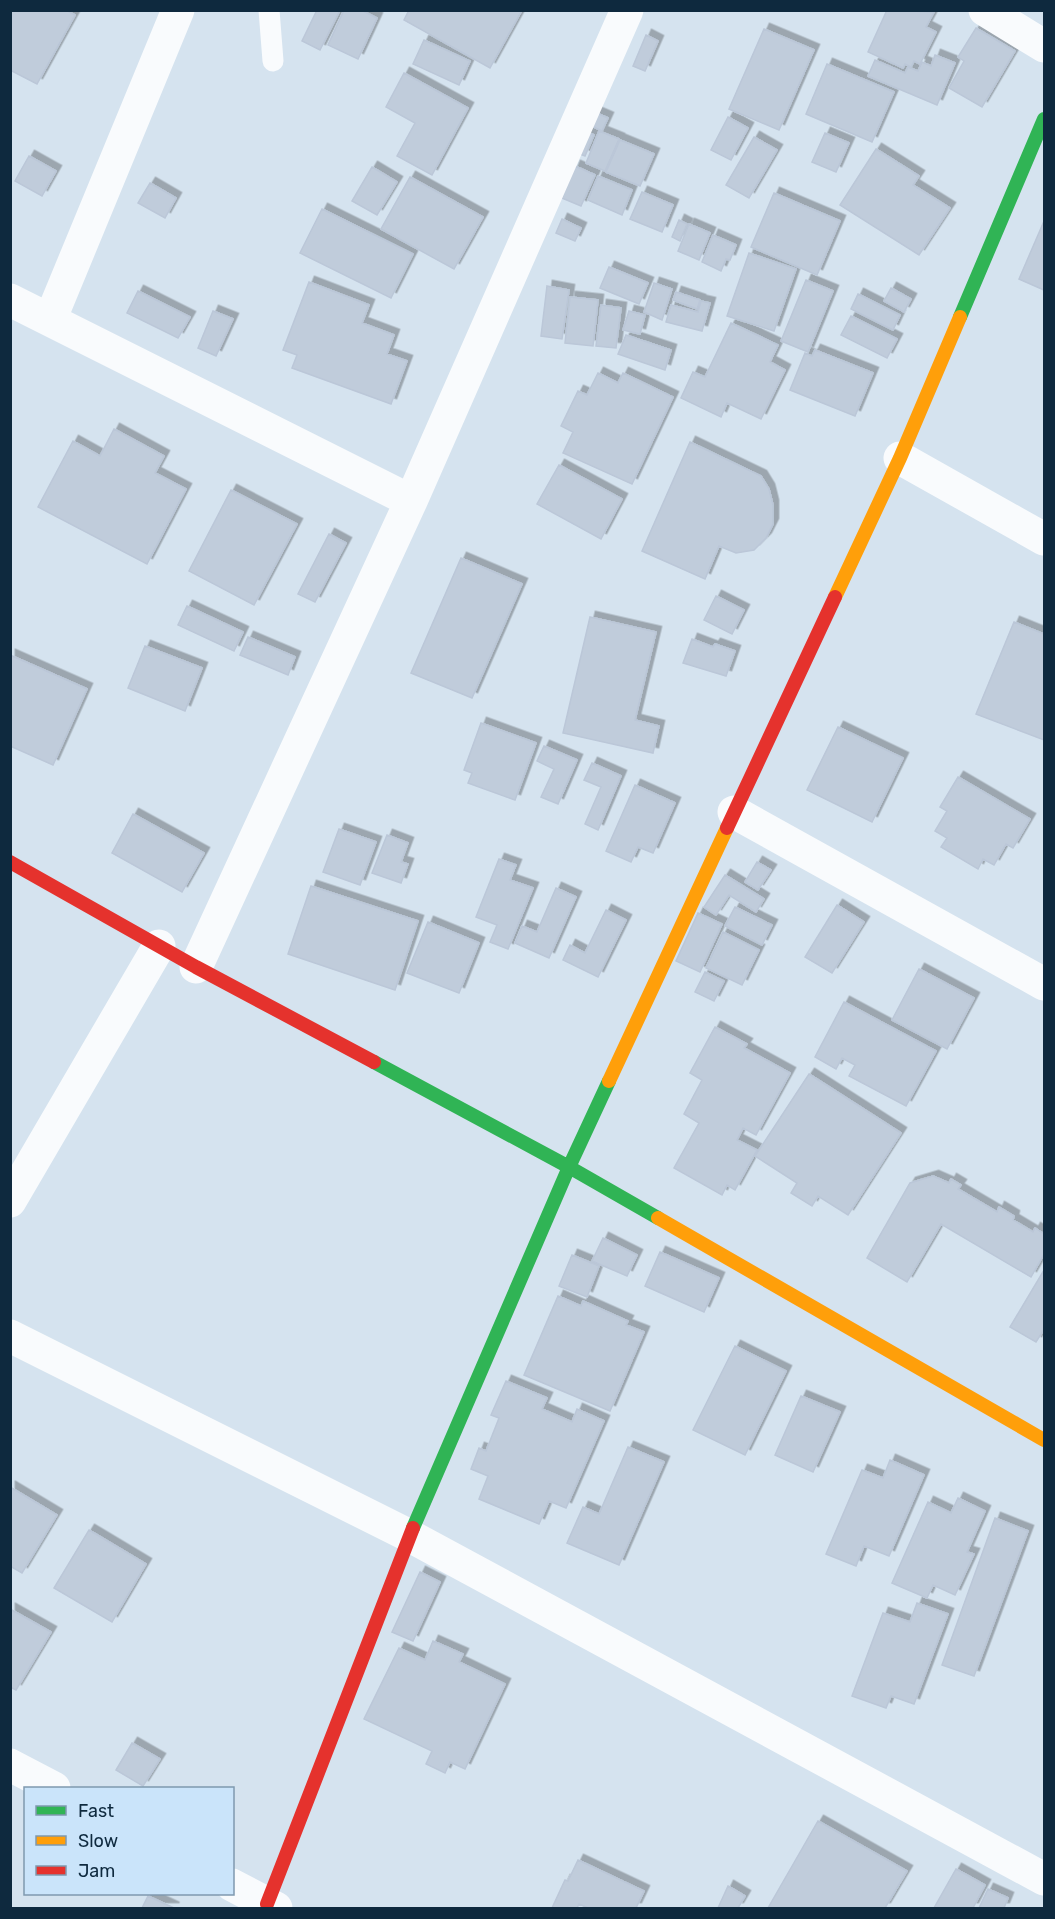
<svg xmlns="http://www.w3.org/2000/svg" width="1055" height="1919" font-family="Rubik,sans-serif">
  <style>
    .building { fill: #c0ccdb; stroke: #bbc7d8; stroke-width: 1.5; filter: url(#shadow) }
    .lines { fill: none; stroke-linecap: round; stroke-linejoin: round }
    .lane { stroke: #f9fbfd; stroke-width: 21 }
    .street { stroke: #f9fbfd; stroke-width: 33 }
    .fast { stroke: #30b455; stroke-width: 14 }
    .slow { stroke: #ff9f0a; stroke-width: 14 }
    .jam { stroke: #e5322d; stroke-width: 14 }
  </style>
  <defs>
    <filter id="shadow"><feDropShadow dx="5.5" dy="-5.5" stdDeviation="0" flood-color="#0004"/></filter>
  </defs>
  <rect width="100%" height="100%" fill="#d5e3ef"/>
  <path class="building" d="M 10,10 L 66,10 L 75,15 L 37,84 L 10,70 Z
    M 317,10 L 340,10 L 320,50 L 302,41 Z
    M 344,10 L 361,10 L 377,18 L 358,59 L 328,45 Z
    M 409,10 L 522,10 L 490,68 L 404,20 Z
    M 887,10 L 934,12 L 926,27 L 936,32 L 920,64 L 914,61 L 911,67 L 905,64 L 903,68 L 868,52 Z
    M 976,28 L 1015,51 L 982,107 L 949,88 L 964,61 L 958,57 Z
    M 764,29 L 814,50 L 779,130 L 729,109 Z
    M 646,35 L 658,41 L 645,71 L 633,66 Z
    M 424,40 L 470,61 L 459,85 L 413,64 Z
    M 935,55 L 955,63 L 937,105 L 868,76 L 875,60 L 905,73 L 908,67 L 918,71 L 922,62 L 931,66 Z
    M 827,64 L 894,92 L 872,142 L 806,114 Z
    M 404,73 L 468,108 L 432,175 L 397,156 L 415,123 L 386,107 Z
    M 587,109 L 608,118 L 602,131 L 581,121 Z
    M 728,117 L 748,128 L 731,160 L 711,150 Z
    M 584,131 L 594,135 L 585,156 L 575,152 Z
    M 599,131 L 619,139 L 605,171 L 586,163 Z
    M 825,133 L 849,143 L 836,172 L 812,162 Z
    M 754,137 L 777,150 L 749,198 L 726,185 Z
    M 620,140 L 654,154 L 640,186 L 606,172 Z
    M 876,149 L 919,176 L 913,185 L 950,208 L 919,255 L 840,205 Z
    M 29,156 L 56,171 L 42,196 L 15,181 Z
    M 575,166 L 595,175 L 581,206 L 562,198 Z
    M 372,167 L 397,182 L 377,215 L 352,201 Z
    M 598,176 L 632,190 L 622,215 L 588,200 Z
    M 410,177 L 483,217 L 454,269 L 381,229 Z
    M 150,183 L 176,198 L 165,218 L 138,203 Z
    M 642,192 L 673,205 L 662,232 L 630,219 Z
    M 774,193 L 840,221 L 817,275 L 751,247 Z
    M 322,209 L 413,254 L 391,298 L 300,253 Z
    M 562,219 L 581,228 L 575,241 L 556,233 Z
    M 679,220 L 687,224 L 680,241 L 672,237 Z
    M 1044,221 L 1044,290 L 1019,279 Z
    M 689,224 L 710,233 L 699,260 L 678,251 Z
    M 713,235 L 736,245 L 730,260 L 726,259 L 721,271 L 702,262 Z
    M 749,253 L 796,269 L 774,331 L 727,316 Z
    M 609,267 L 648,283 L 639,304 L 600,288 Z
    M 806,280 L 833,291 L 808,352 L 781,341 Z
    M 309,282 L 369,305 L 362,323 L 394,335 L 387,354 L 407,361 L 391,404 L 292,368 L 297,355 L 283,350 Z
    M 654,283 L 672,289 L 662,320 L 644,312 Z
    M 547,286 L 569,290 L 562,339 L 541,336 Z
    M 891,288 L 911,299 L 904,312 L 884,301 Z
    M 138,291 L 190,317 L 178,338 L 127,313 Z
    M 676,292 L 700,300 L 697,309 L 673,300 Z
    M 858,294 L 900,315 L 893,330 L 851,309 Z
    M 570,297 L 598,300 L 593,346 L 565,343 Z
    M 701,301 L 710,303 L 702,331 L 666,322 L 671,305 L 698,312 Z
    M 601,305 L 621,308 L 616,348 L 596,346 Z
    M 213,311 L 233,319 L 216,356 L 198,348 Z
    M 629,311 L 645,315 L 640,334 L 623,330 Z
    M 851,316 L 897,339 L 887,358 L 841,335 Z
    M 731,323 L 778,345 L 770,362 L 785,370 L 761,419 L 727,403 L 721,417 L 681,398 L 693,372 L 705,377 Z
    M 626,335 L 671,350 L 665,370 L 618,354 Z
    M 815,350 L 873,373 L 855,416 L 790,390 L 805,353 L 812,356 Z
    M 598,373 L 618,383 L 623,373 L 673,397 L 632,484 L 563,453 L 573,432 L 561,426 L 578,391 L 587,395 Z
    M 114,429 L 164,456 L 155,473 L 186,489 L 147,564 L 38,507 L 73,441 L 100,456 Z
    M 690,442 L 761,476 L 769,489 L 773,505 L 773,524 L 766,538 L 754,550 L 736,553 L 719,546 L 705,579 L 642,551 Z
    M 559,465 L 622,499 L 601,539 L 537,504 Z
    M 231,490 L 297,524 L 254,605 L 189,571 Z
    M 329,534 L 346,543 L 315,602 L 298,594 Z
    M 461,558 L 522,584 L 472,698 L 411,673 Z
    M 716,596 L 744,610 L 732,634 L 704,620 Z
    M 187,606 L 243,632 L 234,651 L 178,625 Z
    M 590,617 L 656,632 L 635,720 L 659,726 L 653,753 L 563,733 Z
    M 1014,622 L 1044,634 L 1044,740 L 976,714 Z
    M 248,637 L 295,657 L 288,675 L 240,655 Z
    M 692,639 L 713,647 L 715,644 L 735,651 L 726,676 L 683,663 Z
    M 145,646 L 202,668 L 185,711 L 128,688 Z
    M 10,655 L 87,689 L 53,765 L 10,746 Z
    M 481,723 L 536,743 L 515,800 L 468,783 L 472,773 L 464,770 Z
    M 838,727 L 903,758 L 872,822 L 807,790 Z
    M 544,746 L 577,760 L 558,804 L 541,797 L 554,769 L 537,761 Z
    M 592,763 L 621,776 L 598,830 L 585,824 L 601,787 L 584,780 Z
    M 958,777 L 1030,819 L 1013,848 L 1006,844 L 994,865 L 983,859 L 978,869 L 941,847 L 947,838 L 935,831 L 947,811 L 940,807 Z
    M 635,785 L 675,803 L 653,853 L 638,847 L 631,862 L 606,851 Z
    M 133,814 L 204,853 L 182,892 L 112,853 Z
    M 339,829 L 376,842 L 360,885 L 323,872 Z
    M 387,835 L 408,843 L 401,862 L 408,864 L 401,883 L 372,873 Z
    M 499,859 L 516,865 L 510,880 L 533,888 L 508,949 L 490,942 L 497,925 L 476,917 Z
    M 757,862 L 771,870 L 758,890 L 745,882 Z
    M 725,875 L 764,899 L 756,912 L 729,895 L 716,915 L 704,907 Z
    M 311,886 L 418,921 L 395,990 L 288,954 Z
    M 556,888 L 576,897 L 549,958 L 515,943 L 522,926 L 537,932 Z
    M 837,905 L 864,922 L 832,973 L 805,957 Z
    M 735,907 L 772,925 L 762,945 L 725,926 Z
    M 606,910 L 626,920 L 598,977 L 563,960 L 570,945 L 585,953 Z
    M 698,913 L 722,924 L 700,972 L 676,961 Z
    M 428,922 L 479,943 L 459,993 L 407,973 Z
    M 723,932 L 759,950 L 742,985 L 706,968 Z
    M 919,969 L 974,998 L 947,1049 L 892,1020 Z
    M 705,972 L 724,981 L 714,1001 L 695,992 Z
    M 844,1002 L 936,1051 L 906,1106 L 849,1076 L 855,1065 L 842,1058 L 836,1069 L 815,1057 Z
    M 715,1027 L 747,1044 L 744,1048 L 790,1073 L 756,1135 L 743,1128 L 737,1140 L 757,1150 L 735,1190 L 727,1185 L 722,1195 L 674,1168 L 699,1123 L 684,1114 L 702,1080 L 690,1073 Z
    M 809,1074 L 901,1133 L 848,1215 L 818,1196 L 812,1206 L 791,1193 L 797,1183 L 755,1156 Z
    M 933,1176 L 949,1183 L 951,1179 L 961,1185 L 958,1189 L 997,1212 L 999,1207 L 1014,1216 L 1013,1220 L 1033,1232 L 1035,1228 L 1044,1234 L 1044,1254 L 1031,1277 L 941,1224 L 907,1282 L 867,1258 L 910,1183 Z
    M 603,1238 L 637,1255 L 627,1276 L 592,1261 Z
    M 660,1252 L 719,1278 L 704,1312 L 645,1286 Z
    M 572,1255 L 599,1266 L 587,1297 L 559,1286 Z
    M 1044,1270 L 1044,1332 L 1043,1331 L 1036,1342 L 1010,1327 Z
    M 558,1296 L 581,1306 L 583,1301 L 628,1321 L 626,1325 L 644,1332 L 610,1411 L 524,1375 Z
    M 735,1346 L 786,1371 L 745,1455 L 693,1430 Z
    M 506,1381 L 547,1398 L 542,1409 L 572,1422 L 577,1409 L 604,1421 L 566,1508 L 549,1501 L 539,1524 L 479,1499 L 488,1476 L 471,1469 L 479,1448 L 486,1451 L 499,1418 L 491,1415 Z
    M 801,1396 L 840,1412 L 813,1472 L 775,1455 Z
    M 628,1447 L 664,1462 L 619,1565 L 567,1543 L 583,1507 L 599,1514 Z
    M 890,1460 L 924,1475 L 889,1556 L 864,1546 L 856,1566 L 826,1554 L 862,1470 L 883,1478 Z
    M 10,1487 L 57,1515 L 22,1573 L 10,1566 Z
    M 958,1498 L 985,1511 L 967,1552 L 974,1554 L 955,1595 L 933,1585 L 927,1598 L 892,1583 L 928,1502 L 951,1513 Z
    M 995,1518 L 1028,1531 L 974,1676 L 942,1665 Z
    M 89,1530 L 146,1564 L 112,1622 L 54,1588 Z
    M 420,1572 L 440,1582 L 413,1641 L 392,1632 Z
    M 917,1603 L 948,1614 L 914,1704 L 891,1696 L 886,1708 L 852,1696 L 883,1613 L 910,1622 Z
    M 10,1609 L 51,1632 L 16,1690 L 10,1687 Z
    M 433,1641 L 463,1654 L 459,1662 L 505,1684 L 465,1769 L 450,1762 L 445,1773 L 426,1764 L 432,1751 L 364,1719 L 399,1648 L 425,1660 Z
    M 132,1743 L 160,1759 L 143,1786 L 116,1770 Z
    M 818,1821 L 907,1871 L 885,1908 L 768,1908 Z
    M 578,1860 L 644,1891 L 636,1908 L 588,1908 L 579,1904 L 577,1908 L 552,1908 L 565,1880 L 568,1881 Z
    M 956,1869 L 985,1885 L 973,1908 L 934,1908 Z
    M 728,1886 L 745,1896 L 738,1908 L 718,1908 Z
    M 988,1889 L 1008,1898 L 1004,1908 L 979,1908 Z
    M 148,1896 L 174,1908 L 142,1908 Z"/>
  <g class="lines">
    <path class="lane" d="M 269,10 L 273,61"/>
    <path class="street" d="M 985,10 L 1044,46
      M 10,300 L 411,501 L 196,967
      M 50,320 L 178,10
      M 900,458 L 1044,539
      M 411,501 L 627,10
      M 734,812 L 1044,984
      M 10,1201 L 159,946
      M 10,1336 L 410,1536 L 1044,1879
      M 10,1765 L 54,1788
      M 232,1885 L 276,1908"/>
    <path class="fast" d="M 960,317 L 1044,119
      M 374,1062 L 569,1167 L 658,1218
      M 413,1528 L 569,1167 L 609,1081"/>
    <path class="slow" d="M 835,597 L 900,458 L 960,317
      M 609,1081 L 727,828
      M 658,1218 L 1044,1440"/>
    <path class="jam" d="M 727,828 L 835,597
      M 10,862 L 196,967 L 374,1062
      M 267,1904 L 413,1528"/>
  </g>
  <rect width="1055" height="1919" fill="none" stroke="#0e293e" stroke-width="24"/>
  <rect x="24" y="1787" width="210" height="108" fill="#cae4fa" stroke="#7f99af" stroke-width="1.5"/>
  <rect x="36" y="1806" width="30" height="9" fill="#30b455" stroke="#7f99af" stroke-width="1.5"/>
  <text x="78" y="1817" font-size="18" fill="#0e293e">Fast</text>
  <rect x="36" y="1836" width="30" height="9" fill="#ff9f0a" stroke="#7f99af" stroke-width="1.5"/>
  <text x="78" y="1847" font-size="18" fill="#0e293e">Slow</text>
  <rect x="36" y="1866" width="30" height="9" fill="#e5322d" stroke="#7f99af" stroke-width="1.5"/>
  <text x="78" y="1877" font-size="18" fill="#0e293e">Jam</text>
</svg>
